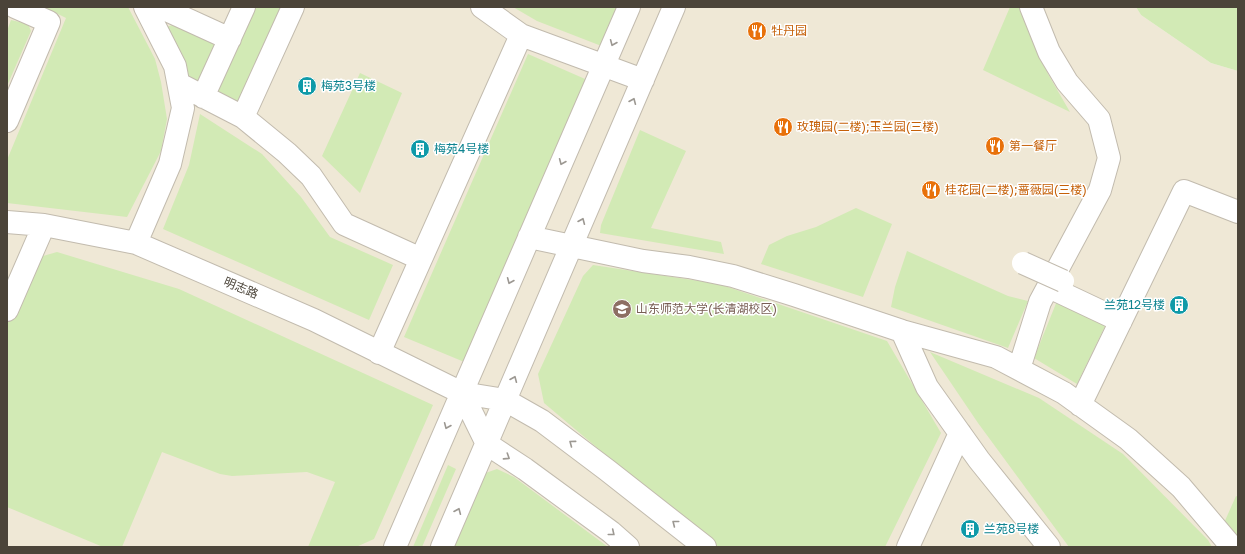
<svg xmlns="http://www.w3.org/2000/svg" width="1245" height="554" font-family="'Golos Text','Noto Sans SC',sans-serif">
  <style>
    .education { fill: #efe8d6 }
    .green { fill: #d2eab5 }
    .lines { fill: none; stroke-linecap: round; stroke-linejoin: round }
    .minor-casing { stroke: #c2bbae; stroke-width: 24 }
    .minor { stroke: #fff; stroke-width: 22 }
    .minor-bridge-casing { stroke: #c2bbae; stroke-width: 24; stroke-linecap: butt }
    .minor-bridge { stroke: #fff; stroke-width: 22 }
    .oneway { stroke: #9c9892 }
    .labels { text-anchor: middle; stroke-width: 3; stroke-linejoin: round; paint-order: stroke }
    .food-label { font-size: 12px; fill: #c56008; stroke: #fff; text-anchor: start }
    .culture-label { font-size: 12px; fill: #0d838f; stroke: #fff; text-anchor: start }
    .street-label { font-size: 12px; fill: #4b4439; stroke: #fff }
    .education-label { font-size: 12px; fill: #785e54; stroke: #fff; text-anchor: start }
  </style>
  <rect width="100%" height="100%" fill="#f6f3ec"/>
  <path class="education" d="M 7,7 L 1136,7 L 1141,15 L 1211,63 L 1238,71 L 1238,547 L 7,547 Z"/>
  <path class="green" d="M 44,7 L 128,7 L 155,59 L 161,82 L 167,119 L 161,151 L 127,217 L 7,203 L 7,160 L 66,18 Z
    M 254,7 L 285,7 L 242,104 L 216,92 Z
    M 513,7 L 622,7 L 604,47 L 537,21 Z
    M 1010,7 L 1019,7 L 1048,74 L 1070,112 L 983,70 Z
    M 1136,7 L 1238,7 L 1238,71 L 1211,63 L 1141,15 Z
    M 11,20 L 28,24 L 31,31 L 7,86 L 7,31 Z
    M 176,24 L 213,42 L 216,51 L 203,79 L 194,82 L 186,74 L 166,27 Z
    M 528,54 L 592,82 L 474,366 L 404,337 Z
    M 360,73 L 402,93 L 360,193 L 322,156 Z
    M 200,114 L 262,154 L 301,197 L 330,237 L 393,265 L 369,320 L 163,229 L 189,165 Z
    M 640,130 L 686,151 L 651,228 L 721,242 L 724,254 L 600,233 L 601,225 Z
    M 856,208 L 892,224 L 863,297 L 761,264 L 769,245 L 787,236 L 816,227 Z
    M 907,251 L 1008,296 L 1028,301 L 1008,348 L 891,307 L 895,287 Z
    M 57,252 L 179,289 L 433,405 L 374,539 L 356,547 L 308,547 L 335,482 L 307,472 L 232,476 L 220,474 L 162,452 L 122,547 L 103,547 L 7,507 L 7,323 L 31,267 L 43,256 Z
    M 593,265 L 719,284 L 887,341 L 941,433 L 885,547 L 715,547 L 544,403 L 538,374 L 583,276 Z
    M 1059,296 L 1108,320 L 1077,384 L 1034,358 Z
    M 930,352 L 1039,398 L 1123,454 L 1208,540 L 1212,547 L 1069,547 L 978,423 Z
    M 448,465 L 456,469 L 422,547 L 413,547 Z
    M 497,469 L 514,477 L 608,547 L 451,547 L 480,475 Z
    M 1236,496 L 1238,497 L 1238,536 L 1224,523 Z"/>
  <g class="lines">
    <g class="minor-casing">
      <path id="minor" d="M 160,7 L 230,39
        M 482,7 L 521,35 L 643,80
        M 179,84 L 243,117 L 287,153 L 311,176 L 344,224 L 421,259
        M 203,97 L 244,7
        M 243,117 L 293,7
        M 7,121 L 49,22 L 15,7
        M 7,222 L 44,225 L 136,243 L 314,320 L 462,393 L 505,400 L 542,421 L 607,470 L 705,547
        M 529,237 L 643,261 L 689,267 L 733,276 L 794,295 L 902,331 L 996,357 L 1064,393 L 1128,439 L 1181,487 L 1232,547
        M 136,243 L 170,164 L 183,108 L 175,66 L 145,7
        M 1049,287 L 1121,321
        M 7,310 L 44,225
        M 902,331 L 927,387 L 979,460 L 1049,547
        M 379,353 L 521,35
        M 1019,369 L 1040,302 L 1100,190 L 1109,158 L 1099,119 L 1067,82 L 1049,52 L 1031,7
        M 462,393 L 487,444 L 525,469 L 611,532 L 628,547
        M 1080,405 L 1184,191 L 1238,212
        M 395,547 L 629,7
        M 442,547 L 674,7
        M 908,547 L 960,433"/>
    </g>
    <use href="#minor" class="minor"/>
    <g class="minor-bridge-casing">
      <path id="minor-bridge" d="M 1023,263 L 1063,281"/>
    </g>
    <use href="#minor-bridge" class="minor-bridge"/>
  </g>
  <defs><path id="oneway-chevron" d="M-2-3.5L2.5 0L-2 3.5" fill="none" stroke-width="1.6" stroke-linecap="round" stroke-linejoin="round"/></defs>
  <g class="oneway">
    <use href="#oneway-chevron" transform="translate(613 43) rotate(113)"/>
    <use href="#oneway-chevron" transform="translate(633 101) rotate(-67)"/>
    <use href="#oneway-chevron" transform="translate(562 162) rotate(113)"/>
    <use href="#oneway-chevron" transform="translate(582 221) rotate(-67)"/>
    <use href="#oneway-chevron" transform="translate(510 281) rotate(113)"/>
    <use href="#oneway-chevron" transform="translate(514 379) rotate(-67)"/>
    <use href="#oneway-chevron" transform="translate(447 426) rotate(113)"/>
    <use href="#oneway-chevron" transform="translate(572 443) rotate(-143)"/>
    <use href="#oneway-chevron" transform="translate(507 457) rotate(33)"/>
    <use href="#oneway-chevron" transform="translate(458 511) rotate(-67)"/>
    <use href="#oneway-chevron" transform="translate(675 523) rotate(-142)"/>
    <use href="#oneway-chevron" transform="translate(612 533) rotate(39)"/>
  </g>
  <defs>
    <g id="restaurant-disc" transform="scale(1)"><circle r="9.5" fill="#e8710a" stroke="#fff"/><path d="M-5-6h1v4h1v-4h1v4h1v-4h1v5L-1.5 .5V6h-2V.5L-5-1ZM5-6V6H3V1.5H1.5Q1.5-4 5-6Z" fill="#fff"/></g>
    <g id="building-disc" transform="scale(1)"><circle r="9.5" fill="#0f9aa8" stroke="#fff"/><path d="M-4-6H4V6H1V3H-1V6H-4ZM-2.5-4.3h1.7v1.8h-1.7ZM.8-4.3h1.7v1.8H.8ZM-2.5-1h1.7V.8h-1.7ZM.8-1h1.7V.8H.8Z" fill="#fff"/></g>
    <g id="university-disc" transform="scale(1)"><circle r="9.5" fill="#8d6e63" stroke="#fff"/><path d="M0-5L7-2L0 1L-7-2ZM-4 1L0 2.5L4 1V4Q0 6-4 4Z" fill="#fff"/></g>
  </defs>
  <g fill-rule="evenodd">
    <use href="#restaurant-disc" x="757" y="31"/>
    <use href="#building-disc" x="307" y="86"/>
    <use href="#restaurant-disc" x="783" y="127"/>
    <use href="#restaurant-disc" x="995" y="146"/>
    <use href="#building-disc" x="420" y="149"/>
    <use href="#restaurant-disc" x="931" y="190"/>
    <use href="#building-disc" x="1179" y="305"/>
    <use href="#university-disc" x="622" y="309"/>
    <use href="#building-disc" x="970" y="529"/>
  </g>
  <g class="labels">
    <g class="food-label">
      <text x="771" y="35">牡丹园</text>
      <text x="797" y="131">玫瑰园(二楼);玉兰园(三楼)</text>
      <text x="1009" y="150">第一餐厅</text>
      <text x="945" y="194">桂花园(二楼);蔷薇园(三楼)</text>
    </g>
    <g class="culture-label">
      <text x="321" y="90">梅苑3号楼</text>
      <text x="434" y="153">梅苑4号楼</text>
      <text x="1165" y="309" text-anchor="end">兰苑12号楼</text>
      <text x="984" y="533">兰苑8号楼</text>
    </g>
    <g class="street-label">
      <text transform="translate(241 288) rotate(23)" y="4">明志路</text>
    </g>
    <g class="education-label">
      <text x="636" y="313">山东师范大学(长清湖校区)</text>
    </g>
  </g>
  <rect width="1245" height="554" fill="none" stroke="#4b4439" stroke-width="16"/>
</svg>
